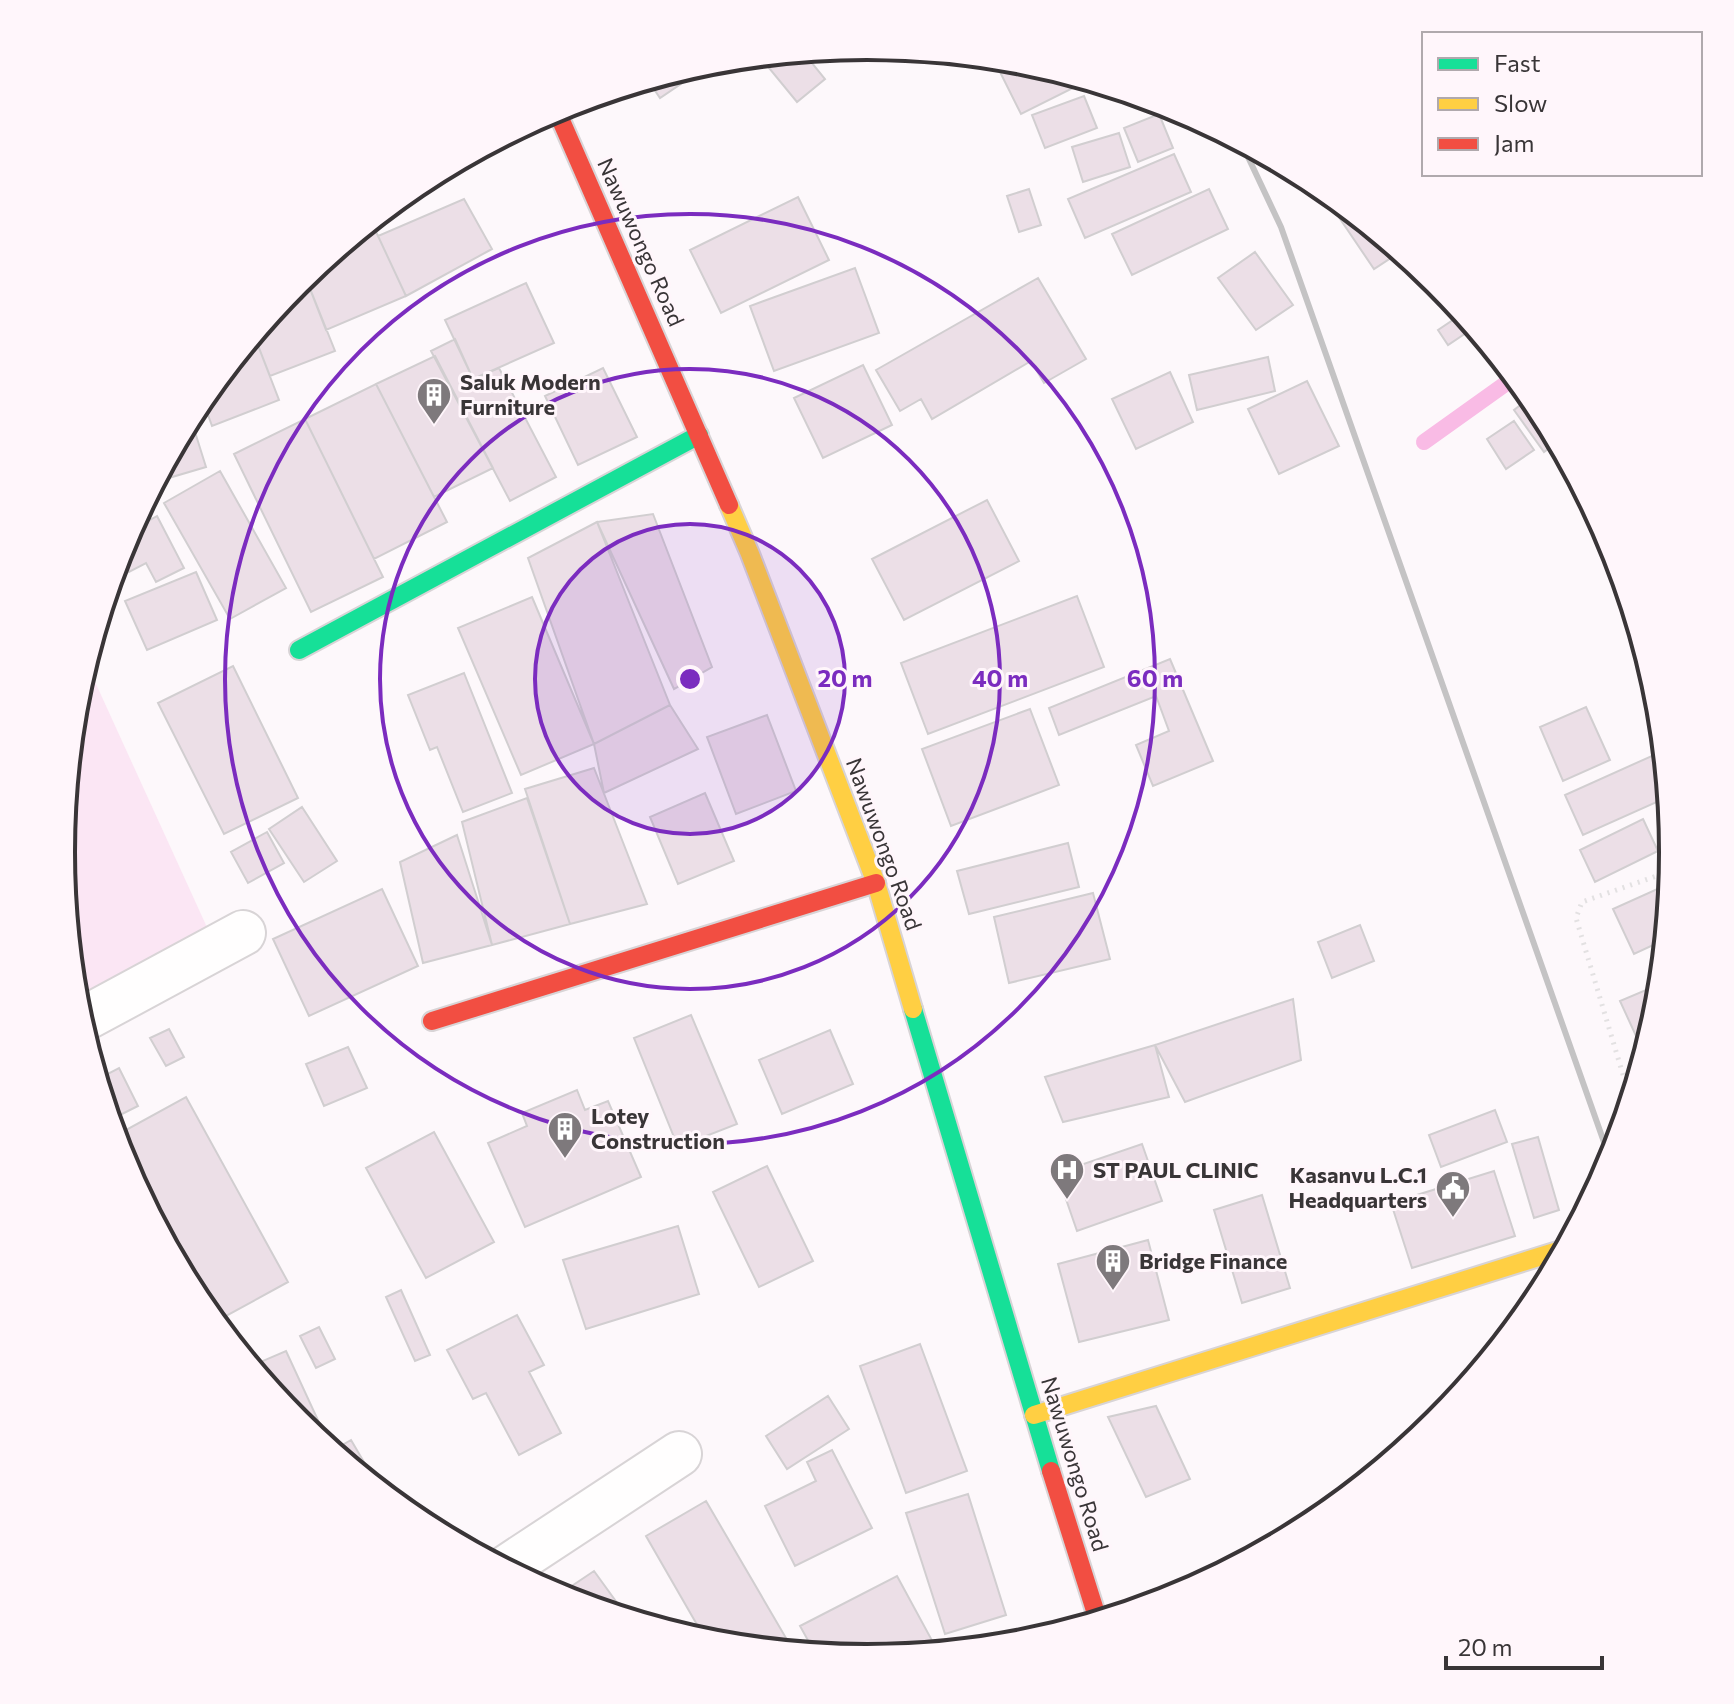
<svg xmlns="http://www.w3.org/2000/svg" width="1734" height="1704" font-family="Commissioner,sans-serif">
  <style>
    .green { fill: #fbe6f4 }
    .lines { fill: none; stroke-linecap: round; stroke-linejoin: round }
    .stream { stroke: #f9bbe5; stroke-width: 16 }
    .building { fill: #ecdfe7; stroke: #d1ced0; stroke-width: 2 }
    .street-casing { stroke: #d8d4d6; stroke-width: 48 }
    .fast-casing { stroke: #d8d4d6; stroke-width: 22 }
    .slow-casing { stroke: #d8d4d6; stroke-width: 22 }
    .jam-casing { stroke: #d8d4d6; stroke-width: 22 }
    .path { stroke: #e3e1e2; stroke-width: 5; stroke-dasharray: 2 6; stroke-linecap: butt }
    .street { stroke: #fffefe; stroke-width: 44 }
    .fast { stroke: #16e098; stroke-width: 18 }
    .slow { stroke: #ffcf43; stroke-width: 18 }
    .jam { stroke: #f24e42; stroke-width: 18 }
    .rail { stroke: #c4c3c4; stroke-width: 6 }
    .ring { fill: none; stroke: #7b2cbf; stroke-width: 4 }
    .labels { text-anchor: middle; stroke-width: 6; stroke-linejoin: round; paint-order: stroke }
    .street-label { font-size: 22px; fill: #393537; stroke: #fff6fb }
    .poi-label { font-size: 22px; font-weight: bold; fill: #393537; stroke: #fff6fb; text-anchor: start }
    .rim { fill: none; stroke: #393537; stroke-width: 4 }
    .centre { fill: #7b2cbf; stroke: #fff6fb; stroke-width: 4 }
    .ring-label { font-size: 24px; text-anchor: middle; font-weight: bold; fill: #7b2cbf; stroke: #fff6fb; stroke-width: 6; stroke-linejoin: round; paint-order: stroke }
  </style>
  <rect width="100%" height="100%" fill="#fdf8fb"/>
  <path class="green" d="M 86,662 L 216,947 L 77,1010 L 61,852 L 77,694 Z"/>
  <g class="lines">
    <path class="stream" d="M 1424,442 L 1508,382 L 1512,373"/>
  </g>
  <path class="building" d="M 803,52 L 825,79 L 797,102 L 760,57 Z
    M 993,58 L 1025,62 L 1087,81 L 1021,114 Z
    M 692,67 L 697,73 L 660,98 L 648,80 Z
    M 1084,96 L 1097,128 L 1045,148 L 1032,115 Z
    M 1159,114 L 1173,148 L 1138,162 L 1124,128 Z
    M 1119,133 L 1130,167 L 1083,182 L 1072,147 Z
    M 1174,154 L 1191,192 L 1085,238 L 1068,199 Z
    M 1029,189 L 1041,225 L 1019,232 L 1007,196 Z
    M 1209,189 L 1228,229 L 1132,275 L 1112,234 Z
    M 798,197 L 829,260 L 721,313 L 690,250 Z
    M 464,199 L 492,249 L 406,296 L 378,236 Z
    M 1342,204 L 1400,252 L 1374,269 L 1334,210 Z
    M 371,221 L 406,296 L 326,330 L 305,276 Z
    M 1255,252 L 1293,305 L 1256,330 L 1218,278 Z
    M 855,268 L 879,333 L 774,371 L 750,306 Z
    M 305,276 L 335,351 L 270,376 L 254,335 Z
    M 1038,278 L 1086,359 L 1044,383 L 1031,361 L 932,419 L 921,399 L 900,411 L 876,370 Z
    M 526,283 L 554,343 L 473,379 L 445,320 Z
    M 1456,318 L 1466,333 L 1448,345 L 1438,330 Z
    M 254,335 L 279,400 L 212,426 L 202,398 Z
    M 455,339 L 473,379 L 499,368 L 556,477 L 510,501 L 431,351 Z
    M 435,356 L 493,468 L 434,497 L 376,384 Z
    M 1268,357 L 1275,391 L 1197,410 L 1189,375 Z
    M 863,365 L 892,425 L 823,458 L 794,398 Z
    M 603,368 L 637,437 L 578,465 L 545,396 Z
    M 1170,372 L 1193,422 L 1136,449 L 1112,399 Z
    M 1307,381 L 1339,446 L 1279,474 L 1248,409 Z
    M 376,384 L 447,522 L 374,559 L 305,419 Z
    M 1531,397 L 1557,442 L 1544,452 L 1514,410 Z
    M 190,416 L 206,467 L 155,482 Z
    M 305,419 L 383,577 L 311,612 L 234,454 Z
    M 1514,421 L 1534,450 L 1506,469 L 1487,439 Z
    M 220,471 L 286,588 L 230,619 L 164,503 Z
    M 987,500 L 1019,561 L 904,620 L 872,559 Z
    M 653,514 L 712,667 L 674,689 L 597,522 Z
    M 157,516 L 184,568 L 156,582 L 146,563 L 129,572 L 119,554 L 129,531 Z
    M 597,522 L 670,705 L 594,744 L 528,558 Z
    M 196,572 L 217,620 L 147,650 L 125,601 Z
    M 1077,596 L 1104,667 L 928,734 L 901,663 Z
    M 532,597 L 594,744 L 521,775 L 458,628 Z
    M 1170,659 L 1213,761 L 1153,786 L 1136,745 L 1169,731 L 1156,696 L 1059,735 L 1049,708 Z
    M 233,666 L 298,798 L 224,834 L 158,703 Z
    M 464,673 L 512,793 L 463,812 L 437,747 L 430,750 L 408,695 Z
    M 670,705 L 698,749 L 604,793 L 594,744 Z
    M 1586,707 L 1610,760 L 1563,781 L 1540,727 Z
    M 1030,709 L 1059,785 L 951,826 L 922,749 Z
    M 767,715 L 796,791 L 736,814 L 707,737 Z
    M 1654,755 L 1666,783 L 1668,797 L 1583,835 L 1565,795 Z
    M 594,768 L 647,904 L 570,924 L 525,789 Z
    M 705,793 L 734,861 L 678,884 L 650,817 Z
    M 527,798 L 570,924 L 492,945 L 462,822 Z
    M 302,807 L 337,861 L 304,882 L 269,829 Z
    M 1643,819 L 1658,851 L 1595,882 L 1580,850 Z
    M 267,832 L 284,863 L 248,883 L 231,852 Z
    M 457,835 L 492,945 L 423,963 L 400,862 Z
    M 1068,843 L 1079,887 L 969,914 L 957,871 Z
    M 1664,886 L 1669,895 L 1664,940 L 1634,954 L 1613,909 Z
    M 382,889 L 418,966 L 309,1016 L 273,939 Z
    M 1093,893 L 1110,959 L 1009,983 L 994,917 Z
    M 1360,925 L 1374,961 L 1332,978 L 1318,942 Z
    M 1660,984 L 1657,1010 L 1646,1047 L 1642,1049 L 1620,1001 Z
    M 1293,999 L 1301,1060 L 1185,1102 L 1155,1045 Z
    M 691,1015 L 737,1124 L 678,1147 L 634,1038 Z
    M 169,1029 L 184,1057 L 166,1066 L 150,1038 Z
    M 830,1030 L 853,1084 L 782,1114 L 759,1060 Z
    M 1155,1045 L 1169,1097 L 1063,1122 L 1045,1077 Z
    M 348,1047 L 367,1088 L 324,1106 L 306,1064 Z
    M 119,1068 L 138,1106 L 110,1120 L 98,1079 Z
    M 577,1090 L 585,1110 L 608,1101 L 641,1177 L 525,1227 L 488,1143 L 527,1126 L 522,1113 Z
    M 186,1097 L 288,1282 L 215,1322 L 207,1312 L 120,1153 L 115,1136 Z
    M 1495,1110 L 1507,1142 L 1441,1167 L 1429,1135 Z
    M 434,1132 L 494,1242 L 426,1278 L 366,1168 Z
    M 1538,1137 L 1559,1210 L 1534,1218 L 1512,1144 Z
    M 1142,1144 L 1162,1201 L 1077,1231 L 1057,1173 Z
    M 767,1166 L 813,1261 L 759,1287 L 713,1192 Z
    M 1494,1171 L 1515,1236 L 1412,1268 L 1391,1203 Z
    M 1262,1195 L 1290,1288 L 1242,1303 L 1214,1210 Z
    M 678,1226 L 699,1294 L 586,1329 L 563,1260 Z
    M 1148,1240 L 1169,1320 L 1079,1342 L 1058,1264 Z
    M 401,1290 L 430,1355 L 415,1361 L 386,1297 Z
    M 517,1315 L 544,1365 L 529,1372 L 561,1433 L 519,1455 L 486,1393 L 473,1399 L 447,1350 Z
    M 319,1327 L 335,1359 L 316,1368 L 300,1336 Z
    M 920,1344 L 967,1471 L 906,1493 L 860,1366 Z
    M 286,1351 L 323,1431 L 314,1436 L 297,1422 L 251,1366 Z
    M 828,1396 L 849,1429 L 787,1469 L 766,1436 Z
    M 1156,1406 L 1190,1479 L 1146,1497 L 1108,1417 Z
    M 351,1440 L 381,1491 L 332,1451 Z
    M 832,1450 L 872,1528 L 795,1566 L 765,1506 L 816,1481 L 807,1462 Z
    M 968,1494 L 1006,1615 L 945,1634 L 906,1513 Z
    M 706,1501 L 786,1638 L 767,1648 L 707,1642 L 646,1536 Z
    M 594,1571 L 628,1618 L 557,1596 Z
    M 897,1576 L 935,1646 L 923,1652 L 867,1658 L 815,1653 L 800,1626 Z"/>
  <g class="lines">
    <g class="street-casing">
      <path id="street" d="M 80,1021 L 243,933
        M 506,1568 L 679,1454"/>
    </g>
    <g class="fast-casing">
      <path id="fast" d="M 299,650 L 699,435
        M 913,1009 L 1051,1471"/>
    </g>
    <g class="slow-casing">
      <path id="slow" d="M 729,505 L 750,554 L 876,883 L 913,1009
        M 1034,1415 L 1564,1249"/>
    </g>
    <g class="jam-casing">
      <path id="jam" d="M 556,109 L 729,505
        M 432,1021 L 876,883
        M 1051,1471 L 1098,1620"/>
    </g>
    <path class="path" d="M 1630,1098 L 1576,918 L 1582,902 L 1671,871"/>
    <use href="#street" class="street"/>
    <use href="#fast" class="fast"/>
    <use href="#slow" class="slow"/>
    <use href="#jam" class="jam"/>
    <path class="rail" d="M 1241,142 L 1281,227 L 1611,1162"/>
  </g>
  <circle cx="690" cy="679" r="155" fill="#7b2cbf" fill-opacity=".12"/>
  <g class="ring">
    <circle cx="690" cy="679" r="155"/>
    <circle cx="690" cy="679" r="310"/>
    <circle cx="690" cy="679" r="465"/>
  </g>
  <defs>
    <g id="building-pin" transform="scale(1.8)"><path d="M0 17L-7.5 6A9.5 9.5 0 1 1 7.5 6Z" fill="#7e797c" stroke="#fff6fb"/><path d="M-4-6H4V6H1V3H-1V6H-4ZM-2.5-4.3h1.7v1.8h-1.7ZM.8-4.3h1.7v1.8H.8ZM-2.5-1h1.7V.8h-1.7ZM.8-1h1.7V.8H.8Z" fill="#fff"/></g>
    <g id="hospital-pin" transform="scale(1.8)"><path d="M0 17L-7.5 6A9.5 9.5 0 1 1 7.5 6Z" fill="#7e797c" stroke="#fff6fb"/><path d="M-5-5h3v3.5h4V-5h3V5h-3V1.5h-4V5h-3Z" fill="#fff"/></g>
    <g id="civic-pin" transform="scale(1.8)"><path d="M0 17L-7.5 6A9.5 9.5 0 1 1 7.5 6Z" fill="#7e797c" stroke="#fff6fb"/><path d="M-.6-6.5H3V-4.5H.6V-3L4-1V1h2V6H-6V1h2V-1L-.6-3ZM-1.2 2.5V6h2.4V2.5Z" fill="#fff"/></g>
  </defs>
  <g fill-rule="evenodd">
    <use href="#building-pin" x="434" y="395"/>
    <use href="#building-pin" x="565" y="1129"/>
    <use href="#hospital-pin" x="1067" y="1170"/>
    <use href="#civic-pin" x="1453" y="1188"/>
    <use href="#building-pin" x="1113" y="1261"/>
  </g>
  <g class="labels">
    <g class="street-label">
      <text transform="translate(641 242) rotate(66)" y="8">Nawuwongo Road</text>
      <text transform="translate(884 844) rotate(70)" y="8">Nawuwongo Road</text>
      <text transform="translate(1075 1464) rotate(73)" y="8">Nawuwongo Road</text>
    </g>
    <g class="poi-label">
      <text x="460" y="390">Saluk Modern<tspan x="460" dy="25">Furniture</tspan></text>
      <text x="591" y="1124">Lotey<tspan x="591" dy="25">Construction</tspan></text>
      <text x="1093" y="1178">ST PAUL CLINIC</text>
      <text x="1427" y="1183" text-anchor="end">Kasanvu L.C.1<tspan x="1427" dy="25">Headquarters</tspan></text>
      <text x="1139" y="1269">Bridge Finance</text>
    </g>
  </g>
  <path d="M0 0H1734V1704H0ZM75 852a792 792 0 1 1 1584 0a792 792 0 1 1-1584 0Z" fill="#fff6fb" fill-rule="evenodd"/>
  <path class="rim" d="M75 852a792 792 0 1 1 1584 0a792 792 0 1 1-1584 0Z"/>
  <circle cx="690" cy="679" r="12" class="centre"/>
  <g class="ring-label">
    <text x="845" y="687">20 m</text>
    <text x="1000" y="687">40 m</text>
    <text x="1155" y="687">60 m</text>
  </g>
  <rect x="1422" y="32" width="280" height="144" fill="#fff6fb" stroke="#b0a9ad" stroke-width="2"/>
  <rect x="1438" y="58" width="40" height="12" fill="#16e098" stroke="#b0a9ad" stroke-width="2"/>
  <text x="1494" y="72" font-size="24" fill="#393537">Fast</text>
  <rect x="1438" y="98" width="40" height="12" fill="#ffcf43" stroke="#b0a9ad" stroke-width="2"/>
  <text x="1494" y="112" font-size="24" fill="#393537">Slow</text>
  <rect x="1438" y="138" width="40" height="12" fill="#f24e42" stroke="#b0a9ad" stroke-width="2"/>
  <text x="1494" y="152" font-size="24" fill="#393537">Jam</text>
  <path d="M1446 1656v12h156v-12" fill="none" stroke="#393537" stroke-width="4"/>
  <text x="1458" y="1656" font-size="24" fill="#393537" stroke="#fff6fb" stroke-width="6" paint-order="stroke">20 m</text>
</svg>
